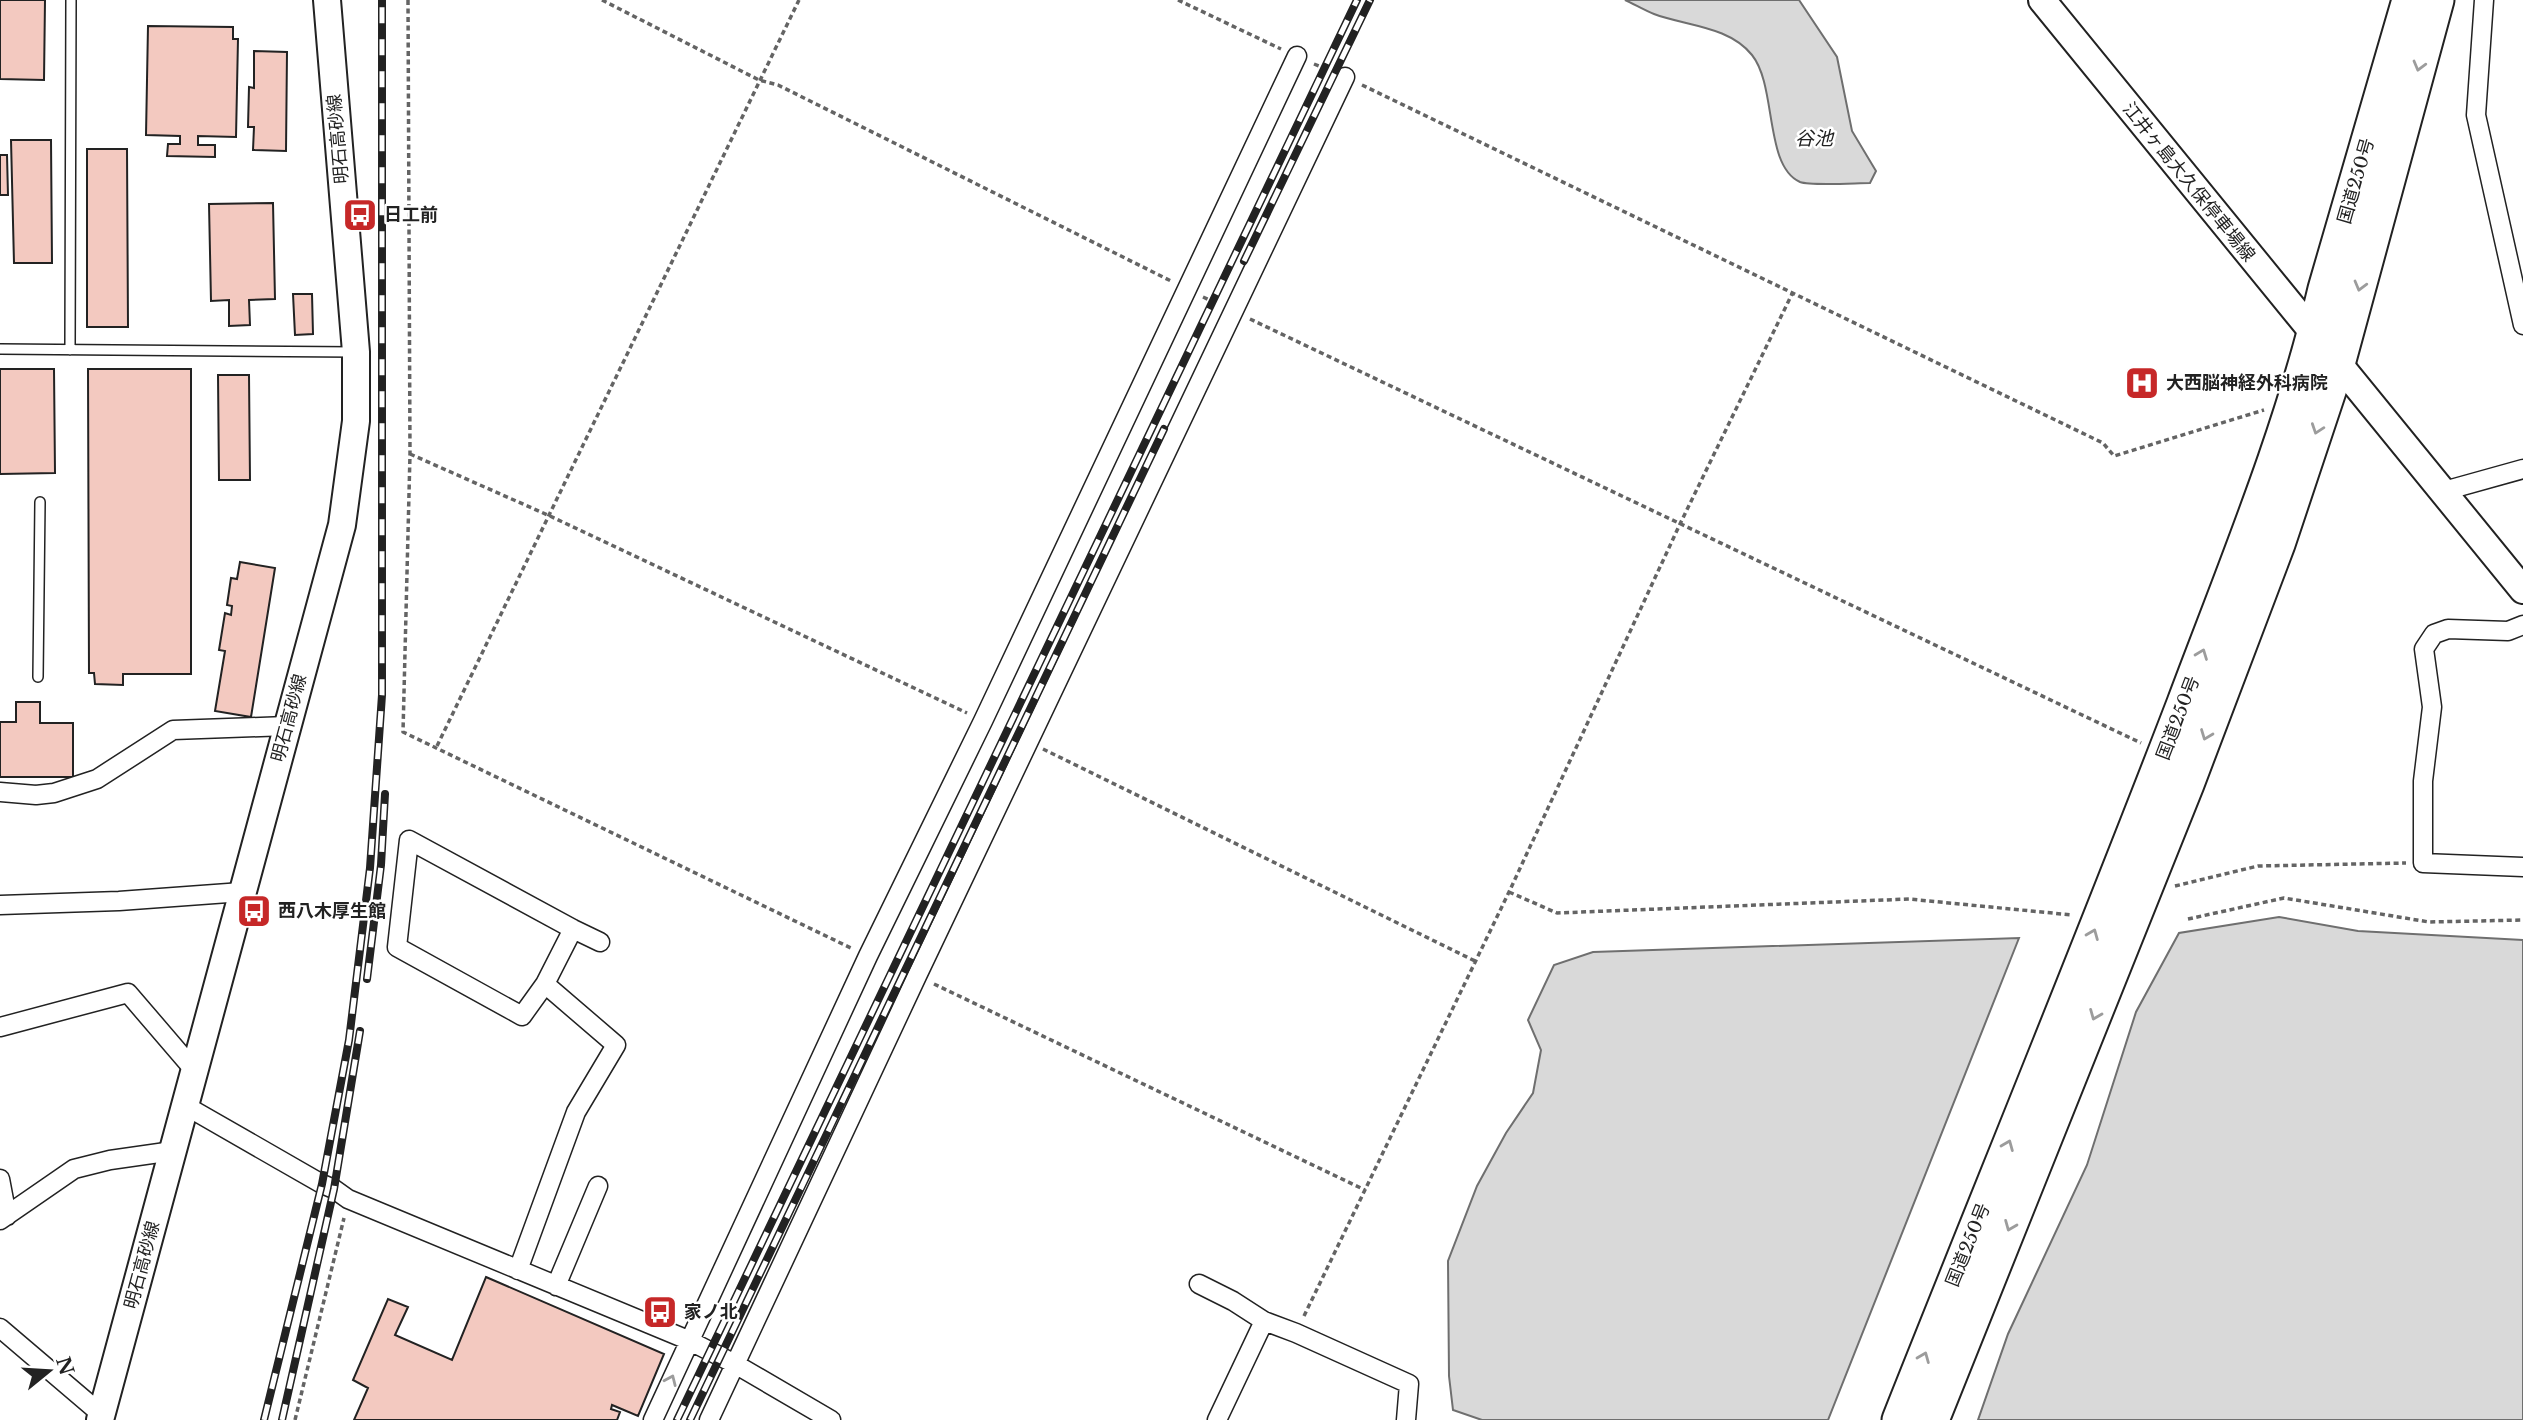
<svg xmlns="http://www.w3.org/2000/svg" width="2523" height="1420" font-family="'Libre Baskerville','Noto Sans JP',serif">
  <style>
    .water { fill: #d9d9d9; stroke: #6f6f6f; stroke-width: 2 }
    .building { fill: #f3c9c0; stroke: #222; stroke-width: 2 }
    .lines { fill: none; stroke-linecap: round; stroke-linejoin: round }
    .lane-casing { stroke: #222; stroke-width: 12 }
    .street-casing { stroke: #222; stroke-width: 21 }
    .secondary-casing { stroke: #222; stroke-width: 30 }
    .highway-casing { stroke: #222; stroke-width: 37 }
    .path { stroke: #646464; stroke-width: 3.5; stroke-dasharray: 5 3.5; stroke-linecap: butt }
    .lane { stroke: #fff; stroke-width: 9 }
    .street { stroke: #fff; stroke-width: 18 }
    .secondary { stroke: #fff; stroke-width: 26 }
    .highway { stroke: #fff; stroke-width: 33 }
    .rail-casing { stroke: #222; stroke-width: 8 }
    .rail { stroke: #fff; stroke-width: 5; stroke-dasharray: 16; stroke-linecap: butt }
    .oneway { stroke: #9c9c9c }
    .labels { text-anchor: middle; stroke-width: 5; stroke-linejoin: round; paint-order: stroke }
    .street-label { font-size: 18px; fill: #222; stroke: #fff }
    .poi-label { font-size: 18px; font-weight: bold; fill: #222; stroke: #fff; text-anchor: start }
    .water-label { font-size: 19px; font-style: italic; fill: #222; stroke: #fff }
  </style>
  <rect width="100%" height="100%" fill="#fff"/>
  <path class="water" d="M 1625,0 L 1799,0 L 1837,57 L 1852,131 L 1876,171 L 1870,183 C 1856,183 1811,186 1800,182 C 1764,166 1777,86 1752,55 C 1729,26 1686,26 1654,14 C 1644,10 1634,4 1625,0 Z
    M 2279,917 L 2358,931 L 2523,940 L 2523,1420 L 1978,1420 L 2008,1334 L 2087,1165 L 2136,1012 L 2179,933 Z
    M 2019,938 L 1828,1420 L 1482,1420 L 1453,1410 L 1449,1376 L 1448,1261 L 1477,1186 L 1506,1133 L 1533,1093 L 1541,1050 L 1528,1020 L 1554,965 L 1593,952 Z"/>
  <path class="building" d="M 0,0 L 45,0 L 44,80 L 0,79 Z
    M 148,26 L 233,27 L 233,39 L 238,39 L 236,137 L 198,136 L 198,145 L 215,145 L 215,157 L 167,156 L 168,144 L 180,144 L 180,136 L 146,135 Z
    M 254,51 L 287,52 L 286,151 L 253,150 L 254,127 L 248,127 L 249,87 L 254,88 Z
    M 11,140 L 51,140 L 52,263 L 14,263 Z
    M 87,149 L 127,149 L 128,327 L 87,327 Z
    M 0,155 L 7,155 L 8,195 L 0,195 Z
    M 273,203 L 275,299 L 249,300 L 250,325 L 229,326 L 229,300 L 211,301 L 209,204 Z
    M 293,294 L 312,294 L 313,334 L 295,335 Z
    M 0,369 L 54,369 L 55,473 L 0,474 Z
    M 88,369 L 191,369 L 191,674 L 123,674 L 123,685 L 95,684 L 94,673 L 89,673 Z
    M 218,375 L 249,375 L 250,480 L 219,480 Z
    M 240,562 L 275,568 L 251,717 L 215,711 L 225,651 L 219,650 L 225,613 L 231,615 L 232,606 L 227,605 L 231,578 L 237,579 Z
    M 16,702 L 40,702 L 40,723 L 73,723 L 73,777 L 0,777 L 0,722 L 16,722 Z
    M 486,1277 L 664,1354 L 638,1416 L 612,1405 L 611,1409 L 620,1412 L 617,1420 L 354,1420 L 368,1388 L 353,1380 L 388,1299 L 408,1307 L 395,1335 L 452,1360 Z"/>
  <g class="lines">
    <g class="lane-casing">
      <path id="lane" d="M 0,349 L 355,352
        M 70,350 L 71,0
        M 38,677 L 40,502"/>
    </g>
    <g class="street-casing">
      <path id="street" d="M 2484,0 L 2476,115 L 2523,325
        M 2444,491 L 2523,469
        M 2523,625 L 2508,631 L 2448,629 L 2434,634 L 2424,649 L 2432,707 L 2423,781 L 2423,863 L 2523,867
        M 0,792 L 36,795 L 54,793 L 97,779 L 173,730 L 287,726
        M 0,905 L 119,901 L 242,892
        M 573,929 L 545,984 L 522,1016 L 397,947 L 409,840 L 573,929 L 600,942
        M 0,1027 L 128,993 L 194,1070
        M 186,1106 L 322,1184 L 334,1189 L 348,1199 L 688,1340 L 735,1364 L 831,1420
        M 0,1179 L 7,1216
        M 0,1220 L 74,1169 L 110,1160 L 173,1151
        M 518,1270 L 576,1112 L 616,1045 L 545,984
        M 1199,1284 L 1233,1301 L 1264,1321
        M 556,1286 L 598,1186
        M 0,1328 L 101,1414
        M 653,1420 L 868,956 L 983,721 L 1297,56
        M 709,1420 L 917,976 L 1345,77
        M 1217,1420 L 1264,1321 L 1296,1333 L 1409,1384 L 1406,1420"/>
    </g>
    <g class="secondary-casing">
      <path id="secondary" d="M 2042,0 L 2523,590
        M 100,1420 L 342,525 L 356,421 L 356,352 L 327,0"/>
    </g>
    <g class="highway-casing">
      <path id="highway" d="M 1899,1420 C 1994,1181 2092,943 2184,703 C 2235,567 2292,431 2325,289 L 2409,0
        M 1932,1420 L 2187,784 L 2278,544 L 2338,364 L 2437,0"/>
    </g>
    <path class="path" d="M 408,0 L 410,454 L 403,732 L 853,949
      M 602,0 L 759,80 L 778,85 L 1171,281
      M 1178,0 L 1281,49
      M 1314,64 L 1329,70
      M 1362,85 L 2103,443 L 2114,456 L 2264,410
      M 1203,297 L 1218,304
      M 1250,319 L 2141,743
      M 410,454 L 550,516 L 967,713
      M 437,746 L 799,0
      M 1043,749 L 1475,961
      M 2175,886 L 2258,866 L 2406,863
      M 1509,892 L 1557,913 L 1909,899 L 2072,915
      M 2188,919 L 2284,898 L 2429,922 L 2523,920
      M 934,984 L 1365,1190
      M 1304,1316 L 1509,892 L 1680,524 L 1792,294
      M 295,1420 L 344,1218"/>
    <use href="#lane" class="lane"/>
    <use href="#street" class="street"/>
    <use href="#secondary" class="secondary"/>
    <use href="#highway" class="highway"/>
    <g class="rail-casing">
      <path id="rail" d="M 1244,261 L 1370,0
        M 367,979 L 381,865 L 385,794
        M 264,1420 L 322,1184 L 349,1040 L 370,868 L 382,695 L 382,0
        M 282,1420 L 334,1189 L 360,1031
        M 677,1420 L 1357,0
        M 690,1420 L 1164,429"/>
    </g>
    <use href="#rail" class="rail"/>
  </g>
  <defs><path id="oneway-chevron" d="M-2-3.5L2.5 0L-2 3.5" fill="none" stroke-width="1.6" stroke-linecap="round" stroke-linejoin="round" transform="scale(1.75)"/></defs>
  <g class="oneway">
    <use href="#oneway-chevron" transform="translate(2419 66) rotate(105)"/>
    <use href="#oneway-chevron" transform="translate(2360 286) rotate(105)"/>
    <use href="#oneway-chevron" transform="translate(2317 429) rotate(109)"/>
    <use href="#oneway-chevron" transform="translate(2202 654) rotate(-69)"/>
    <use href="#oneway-chevron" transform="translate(2206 735) rotate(111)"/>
    <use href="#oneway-chevron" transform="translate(2093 934) rotate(-68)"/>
    <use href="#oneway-chevron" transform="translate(2095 1015) rotate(112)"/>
    <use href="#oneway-chevron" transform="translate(2008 1145) rotate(-68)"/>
    <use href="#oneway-chevron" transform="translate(2010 1226) rotate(112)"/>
    <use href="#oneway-chevron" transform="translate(1924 1357) rotate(-68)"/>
    <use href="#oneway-chevron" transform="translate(671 1380) rotate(-66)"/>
  </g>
  <defs>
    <g id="bus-square" transform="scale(1.75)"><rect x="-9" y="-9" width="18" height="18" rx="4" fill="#c62828" stroke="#fff"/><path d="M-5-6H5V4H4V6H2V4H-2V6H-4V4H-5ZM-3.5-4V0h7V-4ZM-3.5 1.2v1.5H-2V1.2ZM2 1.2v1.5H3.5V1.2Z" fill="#fff"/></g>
    <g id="hospital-square" transform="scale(1.75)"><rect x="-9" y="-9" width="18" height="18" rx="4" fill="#c62828" stroke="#fff"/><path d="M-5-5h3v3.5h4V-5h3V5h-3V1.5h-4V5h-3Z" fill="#fff"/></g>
  </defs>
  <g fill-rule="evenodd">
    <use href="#bus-square" x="360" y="215"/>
    <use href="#hospital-square" x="2142" y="383"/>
    <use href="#bus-square" x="254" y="911"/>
    <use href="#bus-square" x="660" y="1312"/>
  </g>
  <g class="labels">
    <g class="street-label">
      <text transform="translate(338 139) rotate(-95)" y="6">明石高砂線</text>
      <text transform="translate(2356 181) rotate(-74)" y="6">国道250号</text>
      <text transform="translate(2189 182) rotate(51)" y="6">江井ヶ島大久保停車場線</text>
      <text transform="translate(289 718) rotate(-75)" y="6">明石高砂線</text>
      <text transform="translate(2178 718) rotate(-69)" y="6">国道250号</text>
      <text transform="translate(1968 1245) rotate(-68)" y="6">国道250号</text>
      <text transform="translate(142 1265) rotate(-75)" y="6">明石高砂線</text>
    </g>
    <g class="poi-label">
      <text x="384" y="221">日工前</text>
      <text x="2166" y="389">大西脳神経外科病院</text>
      <text x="278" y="917">西八木厚生館</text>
      <text x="684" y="1318">家ノ北</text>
    </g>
    <g class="water-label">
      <text x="1814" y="145">谷池</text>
    </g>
  </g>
  <g transform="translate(49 1371) rotate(72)" stroke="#ffffff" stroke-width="5" paint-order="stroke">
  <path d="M0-5L12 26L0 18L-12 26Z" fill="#222222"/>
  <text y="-10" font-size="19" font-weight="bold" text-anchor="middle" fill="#222222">N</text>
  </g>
</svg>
